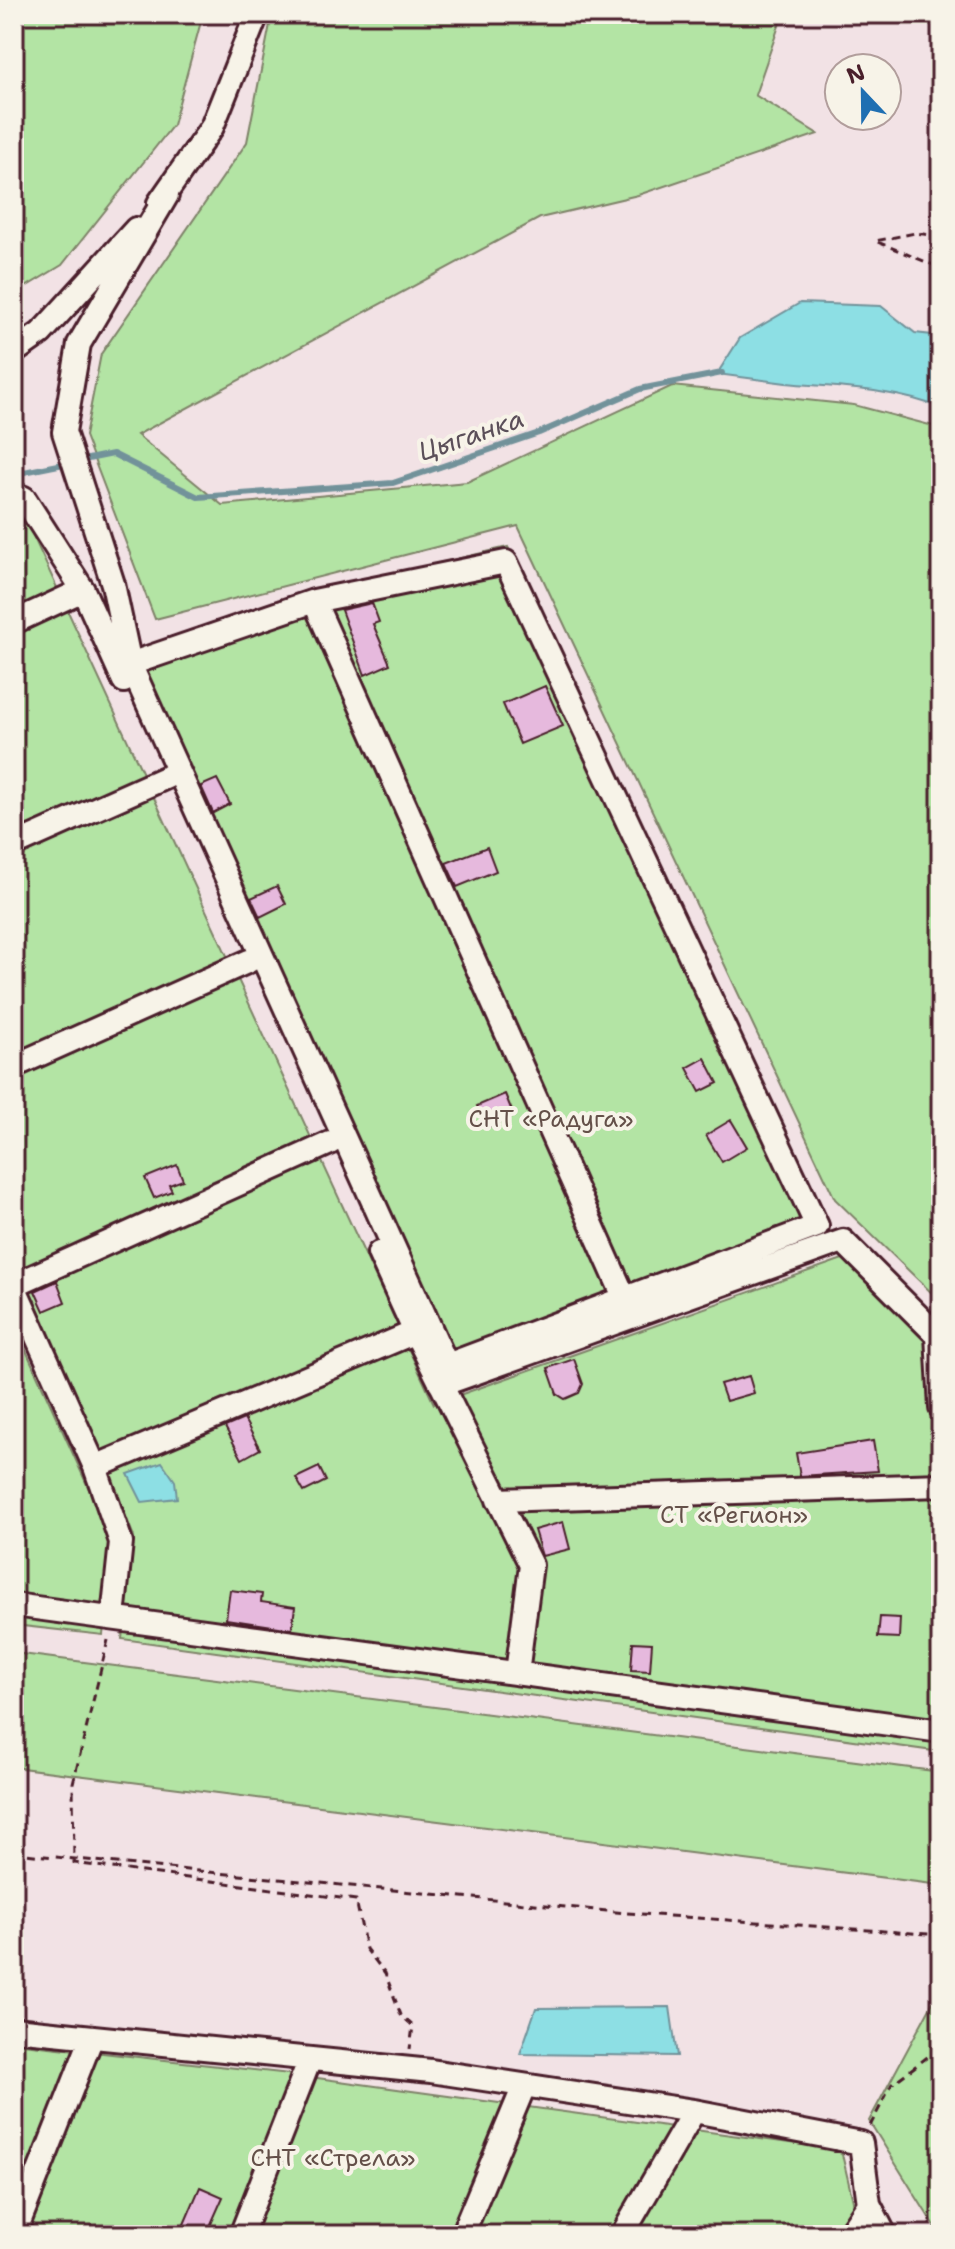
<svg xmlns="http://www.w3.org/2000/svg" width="955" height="2249" font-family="'Shantell Sans',sans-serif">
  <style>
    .green { fill: #b3e4a4; stroke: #7e8268; stroke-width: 2 }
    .water { fill: #8ddfe4; stroke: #72929a; stroke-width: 2 }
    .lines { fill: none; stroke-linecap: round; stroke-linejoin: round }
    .stream { stroke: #72929a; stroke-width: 6 }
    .building { fill: #e6b9dd; stroke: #4a1f2b; stroke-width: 2 }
    .minor-casing { stroke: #4a1f2b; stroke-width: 28 }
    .path { stroke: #4a1f2b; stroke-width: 3; stroke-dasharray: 8 6; stroke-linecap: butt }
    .minor { stroke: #f7f3e8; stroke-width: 22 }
    .labels { text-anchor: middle; stroke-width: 8; stroke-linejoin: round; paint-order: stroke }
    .park-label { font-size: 24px; fill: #645049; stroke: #f7f3e8 }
    .water-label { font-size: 26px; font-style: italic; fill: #5b4f59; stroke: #f7f3e8 }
  </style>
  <rect width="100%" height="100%" fill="#f2e2e5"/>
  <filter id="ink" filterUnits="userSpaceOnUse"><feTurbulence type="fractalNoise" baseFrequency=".0125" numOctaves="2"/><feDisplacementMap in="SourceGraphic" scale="16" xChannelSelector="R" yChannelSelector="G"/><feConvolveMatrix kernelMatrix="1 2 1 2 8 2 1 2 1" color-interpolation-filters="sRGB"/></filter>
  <g filter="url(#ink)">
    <path class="green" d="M 14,14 L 203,14 L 173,125 L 62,265 L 14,294 Z
      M 272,14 L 783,14 L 755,95 L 818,134 L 638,195 L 540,218 L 137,435 L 222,505 L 467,482 L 672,386 L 854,405 L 941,428 L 941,1302 L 835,1199 L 518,526 L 155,619 L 85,436 L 101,354 L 247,142 Z
      M 14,512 L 23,514 L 434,1404 L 868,1250 L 941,1325 L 941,1752 L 122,1639 L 134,1537 L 100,1451 L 14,1260 Z
      M 508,547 L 830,1233 L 444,1377 L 122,658 L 311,593 Z
      M 14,1324 L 113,1542 L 103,1635 L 14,1625 Z
      M 14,1653 L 941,1772 L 941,1885 L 14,1767 Z
      M 941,1987 L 941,2235 L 940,2235 L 869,2121 Z
      M 14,2043 L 281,2073 L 841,2150 L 856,2214 L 886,2235 L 14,2235 Z"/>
    <path class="water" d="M 800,303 L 881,306 L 915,333 L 941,336 L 941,408 C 891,388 839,388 786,383 C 763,380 740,377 717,374 L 740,338 Z
      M 162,1462 L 175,1481 L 177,1498 L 142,1502 L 128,1474 Z
      M 670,2007 L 677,2056 L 520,2054 L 536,2008 Z"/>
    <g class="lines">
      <path class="stream" d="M 14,474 L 113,454 L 198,497 L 393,483 L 539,433 L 640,389 L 722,373"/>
    </g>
    <path class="building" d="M 372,603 L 379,622 L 373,624 L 390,664 L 365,675 L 341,610 Z
      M 545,686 L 563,726 L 520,744 L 503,704 Z
      M 217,779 L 230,804 L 213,813 L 201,786 Z
      M 487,847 L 496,871 L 457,887 L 446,863 Z
      M 277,886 L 286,904 L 260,917 L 251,898 Z
      M 705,1058 L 718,1083 L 700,1092 L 687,1068 Z
      M 505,1094 L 514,1116 L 486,1128 L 477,1106 Z
      M 731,1120 L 747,1147 L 722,1162 L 706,1135 Z
      M 177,1165 L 183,1180 L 169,1185 L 172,1191 L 154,1198 L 145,1178 Z
      M 57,1281 L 65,1302 L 44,1311 L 35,1291 Z
      M 574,1359 L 583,1384 L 579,1393 L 565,1399 L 557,1394 L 548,1368 Z
      M 749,1376 L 754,1393 L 726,1401 L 720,1384 Z
      M 244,1419 L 260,1449 L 242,1459 L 225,1427 Z
      M 873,1441 L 878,1471 L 800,1476 L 796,1453 Z
      M 319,1467 L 326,1481 L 304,1492 L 296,1478 Z
      M 563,1522 L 570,1549 L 542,1556 L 534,1530 Z
      M 230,1590 L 262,1594 L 261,1602 L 295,1607 L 292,1629 L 226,1619 Z
      M 880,1617 L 900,1618 L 899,1638 L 878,1637 Z
      M 633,1642 L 652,1643 L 650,1671 L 631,1670 Z
      M 200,2187 L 223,2197 L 207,2233 L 198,2229 L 196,2234 L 182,2229 Z"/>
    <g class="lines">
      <g class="minor-casing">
        <path id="minor" d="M 159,203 L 212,127 L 257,14
          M 14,352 L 41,333 L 136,229
          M 14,494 L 24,498 L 83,590 L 124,681
          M 314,601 L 625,1299
          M 14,622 L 83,590
          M 130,664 L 314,601 L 506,562 L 817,1226 L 447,1365 L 130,664 L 113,584 L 64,432 L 79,344 L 167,195
          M 14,845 L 167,777
          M 14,1066 L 249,961
          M 379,1253 L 415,1332
          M 14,1285 L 330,1143
          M 14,1286 L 95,1467 L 121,1542 L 113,1617
          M 441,1385 L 843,1241 L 937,1335 L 941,1408
          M 95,1467 L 415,1332 L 531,1565 L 517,1673
          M 498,1500 L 941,1485
          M 14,1605 L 941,1731
          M 14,2029 L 431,2071 L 694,2111 L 861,2143 L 869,2204 L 885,2235
          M 14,2235 L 92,2037
          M 241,2235 L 310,2059
          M 462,2235 L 524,2086
          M 622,2235 L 694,2111
          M 848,2235 L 869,2204"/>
      </g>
      <path class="path" d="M 941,236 L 915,233 L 875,241 L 941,268
        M 108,1640 L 73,1783 L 74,1863 L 356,1900 L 366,1949 L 385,1973 L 401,2015 L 413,2026 L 410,2049
        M 14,1853 L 627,1913 L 941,1935
        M 870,2126 L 892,2084 L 934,2052 L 941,2033"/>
      <use href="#minor" class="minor"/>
    </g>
  </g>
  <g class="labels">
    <g class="park-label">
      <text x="551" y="1127">СНТ «Радуга»</text>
      <text x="734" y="1523">СТ «Регион»</text>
      <text x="333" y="2166">СНТ «Стрела»</text>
    </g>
    <g class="water-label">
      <text transform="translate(471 435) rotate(-19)" y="9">Цыганка</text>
    </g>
  </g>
  <rect width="955" height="2249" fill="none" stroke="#f7f3e8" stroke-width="48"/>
  <rect x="24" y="24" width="907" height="2201" fill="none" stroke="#4a1f2b" stroke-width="3" filter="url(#ink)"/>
  <g transform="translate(863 92) rotate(338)"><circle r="38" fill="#f7f3e8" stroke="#b29e9c" stroke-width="2"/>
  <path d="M0-6L14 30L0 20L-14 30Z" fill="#1f6fb2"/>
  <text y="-12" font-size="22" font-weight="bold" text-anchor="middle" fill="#4a1f2b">N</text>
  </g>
</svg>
